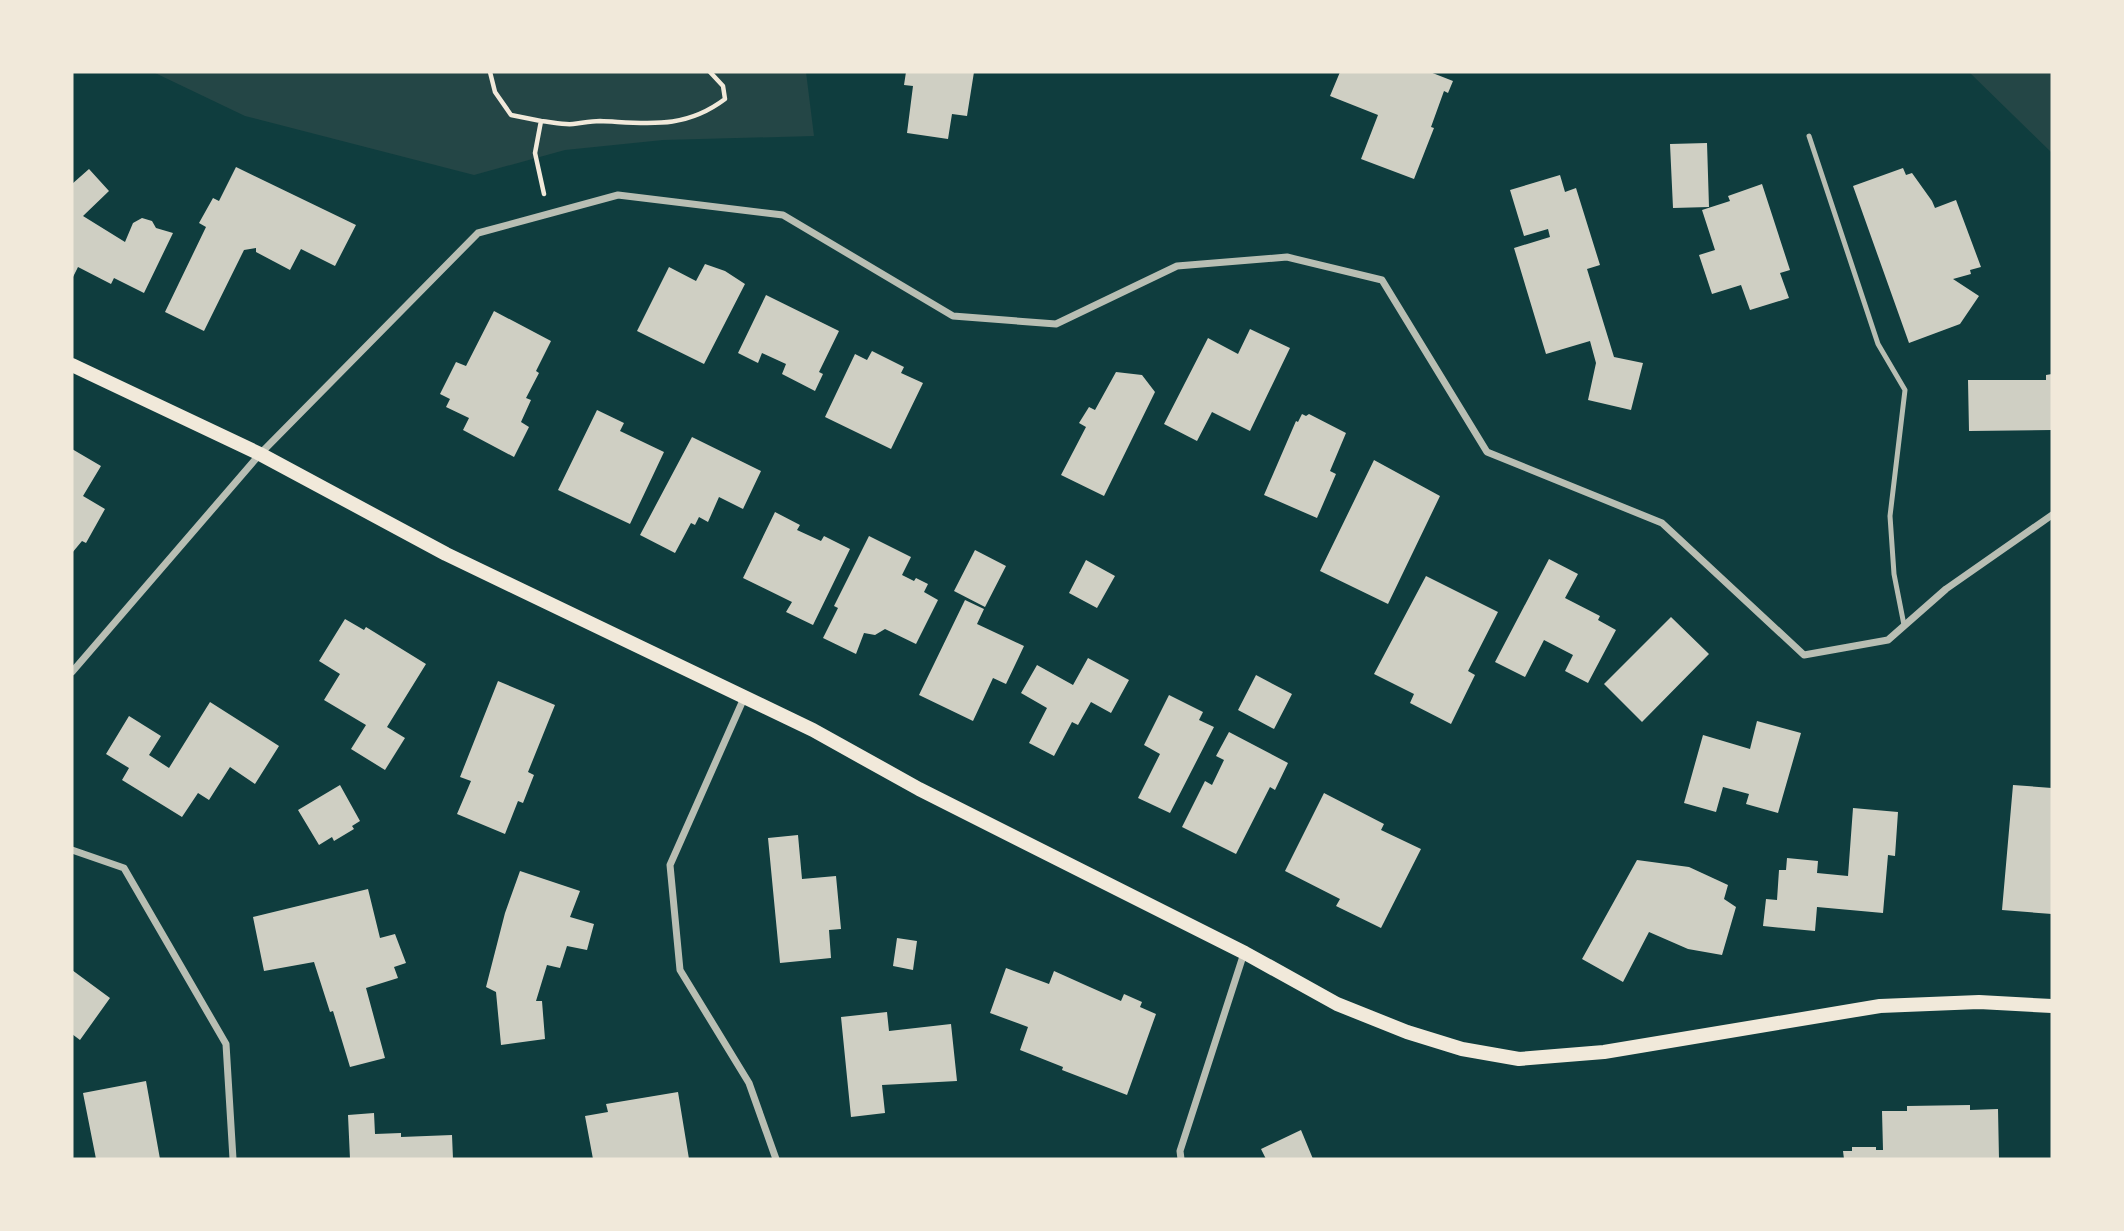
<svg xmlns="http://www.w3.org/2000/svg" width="2124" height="1231" font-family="'Roboto Condensed',sans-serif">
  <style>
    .green { fill: #244646 }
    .building { fill: #cfcfc3 }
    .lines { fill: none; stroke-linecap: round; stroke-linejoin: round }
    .path { stroke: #f1e9da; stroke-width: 4.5 }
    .service { stroke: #b8beb3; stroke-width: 5 }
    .minor { stroke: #b8beb3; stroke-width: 7 }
    .secondary { stroke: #f1e9da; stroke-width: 14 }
  </style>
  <rect width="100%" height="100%" fill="#0f3d3e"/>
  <path class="green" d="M 153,72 L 806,72 L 814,136 L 663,140 L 565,150 L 474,175 L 245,116 Z
    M 1969,72 L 2052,72 L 2052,153 Z"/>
  <path class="building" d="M 906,72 L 974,72 L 967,116 L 952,114 L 948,139 L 907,133 L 913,86 L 904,85 Z
    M 1340,72 L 1430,72 L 1453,81 L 1448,93 L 1444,91 L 1431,127 L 1434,128 L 1414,179 L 1361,159 L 1378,115 L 1330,96 Z
    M 1707,143 L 1709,207 L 1673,208 L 1670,144 Z
    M 236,167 L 356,225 L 335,266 L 301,249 L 290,270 L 256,252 L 256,248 L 244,250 L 204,331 L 165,312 L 206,227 L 199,223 L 213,198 L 219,201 Z
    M 1903,168 L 1906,175 L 1912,173 L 1932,201 L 1935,208 L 1956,200 L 1981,267 L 1970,270 L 1971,274 L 1953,279 L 1979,296 L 1960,324 L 1909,343 L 1853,186 Z
    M 89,169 L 109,191 L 83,216 L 125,242 L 133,223 L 142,218 L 152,221 L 156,228 L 173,233 L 144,293 L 114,278 L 111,284 L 78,267 L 72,279 L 72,184 Z
    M 1560,175 L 1565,192 L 1576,188 L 1600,265 L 1587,269 L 1614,357 L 1643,363 L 1631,410 L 1588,400 L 1596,363 L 1590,341 L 1546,354 L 1514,248 L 1550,237 L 1548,229 L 1524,236 L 1510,190 Z
    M 1762,184 L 1790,270 L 1780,273 L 1789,298 L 1750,310 L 1741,285 L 1712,294 L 1699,255 L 1715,250 L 1702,210 L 1730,201 L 1728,196 Z
    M 705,264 L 725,271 L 745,284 L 704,364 L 637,331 L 669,267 L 696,281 Z
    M 766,295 L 839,331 L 819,372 L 823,374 L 815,391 L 782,374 L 786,364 L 762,353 L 758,363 L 738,353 Z
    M 494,311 L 551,341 L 536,371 L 539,373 L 526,398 L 531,400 L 521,422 L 529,427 L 514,457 L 463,430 L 469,418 L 446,407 L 450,399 L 440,394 L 456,362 L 466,366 Z
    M 1250,329 L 1290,348 L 1250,431 L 1212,412 L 1197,441 L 1164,424 L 1208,338 L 1238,354 Z
    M 872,351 L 904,367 L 901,373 L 923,383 L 891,449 L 825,417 L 855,354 L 867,360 Z
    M 1116,372 L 1142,375 L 1155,392 L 1104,496 L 1061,475 L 1086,427 L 1079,423 L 1089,407 L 1095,410 Z
    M 2052,374 L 2052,430 L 1969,431 L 1968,380 L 2046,380 L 2046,375 Z
    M 597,410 L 624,423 L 620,431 L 664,452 L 630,524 L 558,490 Z
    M 1302,414 L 1306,416 L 1309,414 L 1346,433 L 1330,471 L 1336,474 L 1317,518 L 1264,495 L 1296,421 L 1298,422 Z
    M 692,437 L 761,471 L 743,509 L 719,497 L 708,522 L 699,517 L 695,525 L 691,523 L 675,553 L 640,535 Z
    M 72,449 L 101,466 L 83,496 L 105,509 L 86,543 L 82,541 L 72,553 Z
    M 1374,460 L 1440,496 L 1388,604 L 1320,571 Z
    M 775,512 L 800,525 L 797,530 L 821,541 L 824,536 L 850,549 L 813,625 L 786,612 L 792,602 L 743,578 Z
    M 869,536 L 911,557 L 902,575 L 914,581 L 916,578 L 928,584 L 924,592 L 938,600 L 916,644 L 885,629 L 875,635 L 864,633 L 856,654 L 823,638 L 838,608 L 834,606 Z
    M 975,550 L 1006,566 L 985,607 L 954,591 Z
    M 1549,559 L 1578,574 L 1565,598 L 1600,616 L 1598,620 L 1616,630 L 1588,683 L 1565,671 L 1573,655 L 1544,640 L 1525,677 L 1495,662 Z
    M 1086,560 L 1115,576 L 1097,608 L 1069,593 Z
    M 1426,576 L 1498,612 L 1468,671 L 1475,675 L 1451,724 L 1410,703 L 1414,694 L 1374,674 Z
    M 965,600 L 984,609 L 977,624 L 1024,646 L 1006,684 L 993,678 L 973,721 L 919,695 Z
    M 1671,617 L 1709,654 L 1642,722 L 1604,684 Z
    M 345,619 L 364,630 L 366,627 L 426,664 L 387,727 L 405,738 L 385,770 L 351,749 L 366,725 L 324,700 L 340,674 L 319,661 Z
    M 1088,658 L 1129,680 L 1111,713 L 1091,702 L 1078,725 L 1072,722 L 1054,756 L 1029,743 L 1047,708 L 1021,693 L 1037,665 L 1073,685 Z
    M 1256,675 L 1292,694 L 1274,729 L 1238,710 Z
    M 498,681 L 555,705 L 528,772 L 534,775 L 523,803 L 518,801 L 505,834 L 457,814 L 471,781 L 460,777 Z
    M 1169,695 L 1203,712 L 1199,720 L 1214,727 L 1170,813 L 1138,798 L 1160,754 L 1144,745 Z
    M 210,702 L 279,746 L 255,784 L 230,767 L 209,800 L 198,793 L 182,817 L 122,780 L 129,768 L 106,754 L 129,716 L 161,736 L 149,755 L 169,768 Z
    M 1757,721 L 1801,733 L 1778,813 L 1746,804 L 1749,794 L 1723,787 L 1716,812 L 1684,803 L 1703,735 L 1750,749 Z
    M 1229,732 L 1288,763 L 1275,790 L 1270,787 L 1236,854 L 1182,827 L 1205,781 L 1212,785 L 1224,760 L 1216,756 Z
    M 340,785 L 360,821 L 352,826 L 354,829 L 334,841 L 332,837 L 319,845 L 298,810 Z
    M 2013,785 L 2052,788 L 2052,914 L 2002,910 Z
    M 1324,793 L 1384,824 L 1381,830 L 1421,849 L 1381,928 L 1336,906 L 1340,899 L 1285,871 Z
    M 1853,808 L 1898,812 L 1895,856 L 1888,855 L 1883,913 L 1817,907 L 1815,931 L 1763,926 L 1766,899 L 1777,900 L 1779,870 L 1786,870 L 1787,858 L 1818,861 L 1817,873 L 1848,876 Z
    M 798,835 L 802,879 L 836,876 L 841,929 L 829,930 L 831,958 L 780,963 L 768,838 Z
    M 1637,860 L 1689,867 L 1728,885 L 1724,899 L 1736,907 L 1722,955 L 1688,949 L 1649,932 L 1623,982 L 1582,959 Z
    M 520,871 L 580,891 L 570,917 L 594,924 L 587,950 L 567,946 L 560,968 L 547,965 L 536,1001 L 542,1001 L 545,1039 L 501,1045 L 496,992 L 486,987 L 505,913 Z
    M 368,889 L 380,938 L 395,934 L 406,963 L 394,967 L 398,978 L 366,988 L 385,1058 L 350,1067 L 333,1011 L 330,1012 L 314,962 L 264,971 L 253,917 Z
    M 897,938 L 917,941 L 913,970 L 893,966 Z
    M 1006,968 L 1049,984 L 1054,971 L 1121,1001 L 1124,994 L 1142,1002 L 1140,1007 L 1156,1014 L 1127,1095 L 1062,1070 L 1063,1067 L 1020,1050 L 1028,1027 L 990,1013 Z
    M 72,970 L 110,998 L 80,1040 L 72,1034 Z
    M 887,1012 L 889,1031 L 951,1024 L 957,1081 L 882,1085 L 885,1113 L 851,1117 L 841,1017 Z
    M 146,1081 L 160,1159 L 96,1159 L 83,1093 Z
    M 678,1092 L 689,1159 L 593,1159 L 585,1116 L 608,1112 L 606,1104 Z
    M 1970,1105 L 1970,1110 L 1998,1109 L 1999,1159 L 1844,1159 L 1843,1151 L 1852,1151 L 1852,1147 L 1876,1147 L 1876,1150 L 1883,1150 L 1882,1111 L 1907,1111 L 1907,1106 Z
    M 374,1113 L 375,1134 L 401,1133 L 401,1137 L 452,1135 L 453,1159 L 350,1159 L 348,1115 Z
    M 1301,1130 L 1313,1159 L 1266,1159 L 1261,1149 Z"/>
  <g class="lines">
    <path class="path" d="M 490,72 L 495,92 L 511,115 L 541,121 L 535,153 L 544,194
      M 541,121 C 552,122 563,125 573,124 C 582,123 591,121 600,121 C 647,123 684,130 725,99 L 723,86 L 710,72"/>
    <path class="service" d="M 1809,136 L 1878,344 L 1905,390 L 1890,516 L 1894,574 L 1904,625"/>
    <path class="minor" d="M 72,672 L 260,454 L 478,233 L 618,195 L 783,215 L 953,316 L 1056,324 L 1177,266 L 1287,257 L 1382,280 L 1487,452 L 1662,523 L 1804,655 L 1888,640 L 1946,589 L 2052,515
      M 744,698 L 670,865 L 680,970 L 749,1083 L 776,1159
      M 72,850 L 124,868 L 226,1044 L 233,1159
      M 1181,1159 L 1180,1151 L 1244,953"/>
    <path class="secondary" d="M 72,365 L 260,454 L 446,554 L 813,730 L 919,789 L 1245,953 L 1337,1004 L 1407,1032 L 1462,1049 L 1519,1059 L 1604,1052 L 1880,1006 L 1979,1002 L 2052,1006"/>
  </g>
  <rect width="2124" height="1231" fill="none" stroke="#f1e9da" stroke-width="147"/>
</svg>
